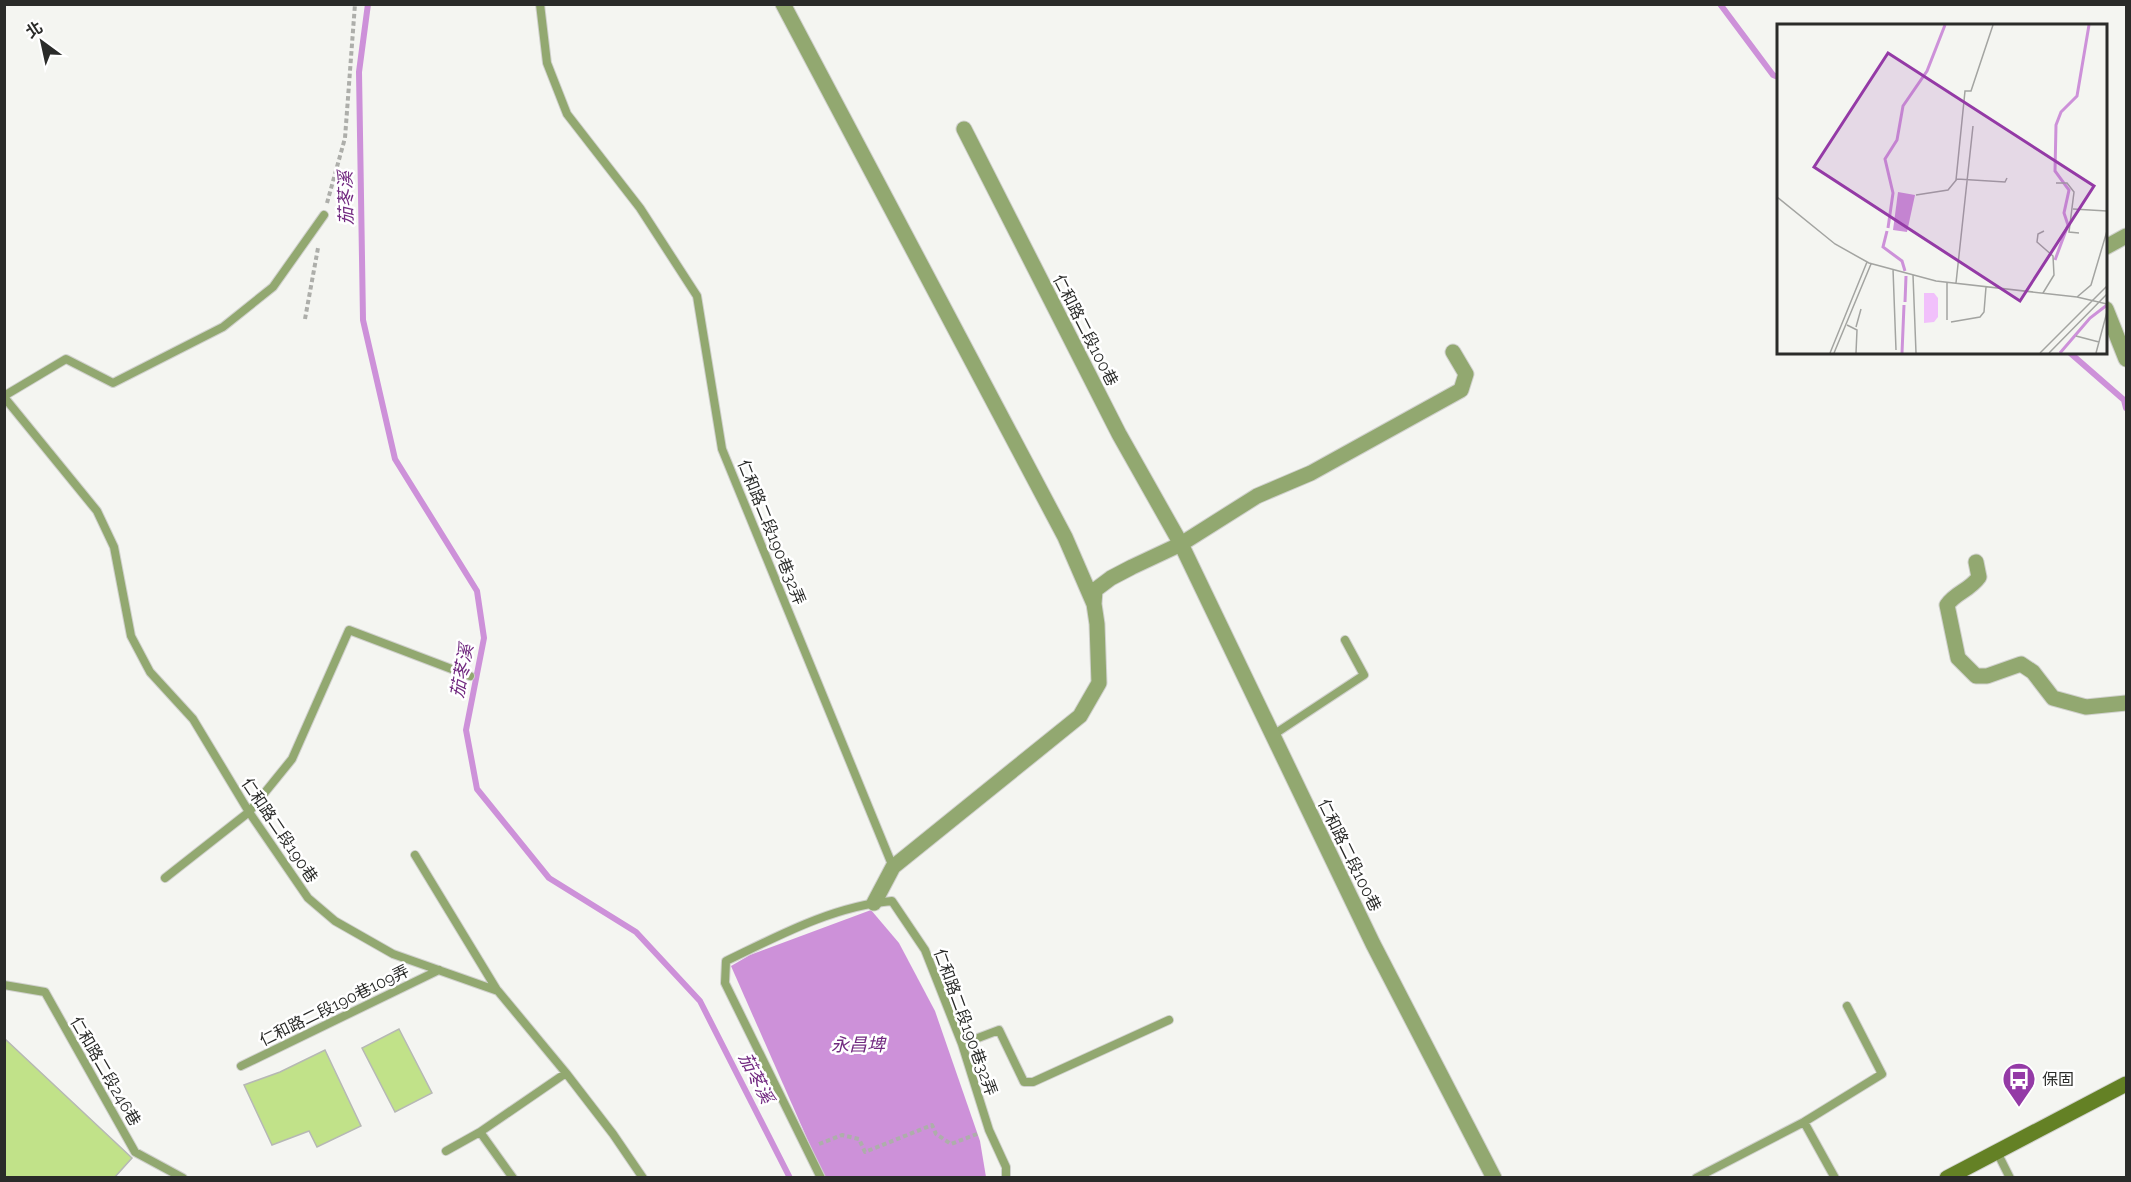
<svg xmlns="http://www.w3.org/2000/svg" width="2131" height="1182" font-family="Raleway,'Noto Sans TC',sans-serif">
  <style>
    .water { fill: #cd91d9 }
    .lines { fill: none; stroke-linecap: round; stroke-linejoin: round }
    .stream { stroke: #cd91d9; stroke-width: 6 }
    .building { fill: #c1e289; stroke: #b6b8b4; stroke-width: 1.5 }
    .service-casing { stroke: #d0d1cd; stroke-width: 10 }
    .minor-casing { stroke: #d0d1cd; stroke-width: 17 }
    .secondary-casing { stroke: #d0d1cd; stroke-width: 17 }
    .path { stroke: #adaeaa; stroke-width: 4; stroke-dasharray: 4.5 3; stroke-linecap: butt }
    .service { stroke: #92a870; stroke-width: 8 }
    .minor { stroke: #92a870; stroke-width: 15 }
    .secondary { stroke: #648125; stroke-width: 15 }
    .labels { text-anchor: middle; stroke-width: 5; stroke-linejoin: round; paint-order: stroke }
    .street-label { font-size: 16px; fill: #2a2b29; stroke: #fff }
    .poi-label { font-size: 16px; fill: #2a2b29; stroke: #fff; text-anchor: start }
    .water-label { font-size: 18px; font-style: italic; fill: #722a80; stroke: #fff }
    .inset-river { fill: none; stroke: #cd91d9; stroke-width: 3 }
    .inset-road { fill: none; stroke: #a3a4a1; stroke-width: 1.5 }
    .view { fill: #943aa6; fill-opacity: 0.15; stroke: #943aa6; stroke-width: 3 }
    .inset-edge { fill: none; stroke: #2a2b29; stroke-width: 3 }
  </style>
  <rect width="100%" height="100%" fill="#f4f5f1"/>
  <path class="water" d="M 871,910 L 899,943 L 935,1011 L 980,1141 L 986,1177 L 824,1177 L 731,966 L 750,955 Z"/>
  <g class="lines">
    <path class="stream" d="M 368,4 L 359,72 L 363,320 L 395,459 L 477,591 L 484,638 L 466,730 L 477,789 L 549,878 L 636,932 L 700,1001 L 790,1178
      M 1720,4 L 1773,75 L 1778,77
      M 2069,352 L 2124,400 L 2126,408"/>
  </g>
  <path class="building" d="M 399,1029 L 432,1093 L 395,1112 L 362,1048 Z
    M 4,1038 L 132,1158 L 114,1178 L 4,1178 Z
    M 325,1050 L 361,1126 L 317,1147 L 309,1131 L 272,1145 L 244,1085 L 280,1072 Z"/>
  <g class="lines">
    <g class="service-casing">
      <path id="service" d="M 540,4 L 547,63 L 567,114 L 640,208 L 697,296 L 722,449 L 893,867
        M 4,396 L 66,359 L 113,383 L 223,327 L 273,287 L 324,215
        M 4,397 L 97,511 L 114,547 L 131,636 L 150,672 L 193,719 L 249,812 L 308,898 L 335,921 L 393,954 L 498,991 L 566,1073 L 613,1134 L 643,1178
        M 1273,735 L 1364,675 L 1345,640
        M 415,855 L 497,990
        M 165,878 L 249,812 L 292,759 L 349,630 L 470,676
        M 4,985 L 45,992 L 135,1152 L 183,1178
        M 962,1044 L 999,1030 L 1024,1082 L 1033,1082 L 1169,1020
        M 241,1066 L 439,970
        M 480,1132 L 566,1073
        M 446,1151 L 480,1132 L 513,1178
        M 1997,1152 L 2010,1178
        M 821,1178 L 725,983 L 726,961 C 778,936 833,906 892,901 L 925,950 L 962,1044 L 989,1130 L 1006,1167 L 1006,1178
        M 1696,1178 L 1804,1122
        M 1835,1178 L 1804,1122 L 1882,1074 L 1847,1006"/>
    </g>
    <g class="minor-casing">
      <path id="minor" d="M 783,4 L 1065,537 L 1094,604
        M 964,129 L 1119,434 L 1181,544 L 1373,944 L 1494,1178
        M 2106,247 L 2126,236
        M 2106,309 L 2126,359
        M 1976,562 L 1979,577 C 1969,591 1956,592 1947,605 L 1958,658 L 1976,676 L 1987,676 L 2021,664 L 2033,672 L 2053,698 L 2086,707 L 2126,703
        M 874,903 L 893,867 L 1080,716 L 1099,683 L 1097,624 L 1094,604 L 1095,590 L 1111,578 L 1132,567 L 1181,544 L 1257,496 L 1311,473 L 1461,390 L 1466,374 L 1453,352"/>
    </g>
    <g class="secondary-casing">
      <path id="secondary" d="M 1947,1178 L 2126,1084"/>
    </g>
    <path class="path" d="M 327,203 L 345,138 L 355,4
      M 305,319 L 318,248
      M 819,1144 L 842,1135 L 859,1139 L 865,1152 L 932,1125 L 936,1134 L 951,1144 L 977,1134"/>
    <use href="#service" class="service"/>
    <use href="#minor" class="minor"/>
    <use href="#secondary" class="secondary"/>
  </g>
  <defs>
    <g id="bus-pin" transform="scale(1.725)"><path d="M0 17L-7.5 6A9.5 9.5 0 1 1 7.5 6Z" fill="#943aa6" stroke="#fff"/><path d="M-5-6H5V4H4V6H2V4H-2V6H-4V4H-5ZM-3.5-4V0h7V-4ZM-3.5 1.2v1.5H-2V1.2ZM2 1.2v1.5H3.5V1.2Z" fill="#fff"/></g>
  </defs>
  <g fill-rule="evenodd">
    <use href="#bus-pin" x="2019" y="1079"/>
  </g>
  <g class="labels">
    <g class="street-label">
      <text transform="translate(1086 330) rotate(63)" y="6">仁和路二段100巷</text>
      <text transform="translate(772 532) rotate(68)" y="6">仁和路二段190巷32弄</text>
      <text transform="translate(280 830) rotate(56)" y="6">仁和路二段190巷</text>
      <text transform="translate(1350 855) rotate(64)" y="6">仁和路二段100巷</text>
      <text transform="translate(334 1005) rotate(-26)" y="6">仁和路二段190巷109弄</text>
      <text transform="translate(966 1022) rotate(70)" y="6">仁和路二段190巷32弄</text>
      <text transform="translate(106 1071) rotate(60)" y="6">仁和路二段246巷</text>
    </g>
    <g class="poi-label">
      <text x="2042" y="1085">保固</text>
    </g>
    <g class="water-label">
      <text transform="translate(346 198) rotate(-91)" y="6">茄苳溪</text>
      <text transform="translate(462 671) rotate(-79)" y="6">茄苳溪</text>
      <text x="858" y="1051">永昌埤</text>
      <text transform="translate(756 1078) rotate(63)" y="6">茄苳溪</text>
    </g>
  </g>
  <g transform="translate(1777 24)">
    <rect width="330" height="330" fill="#f4f5f1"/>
    <path d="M 147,269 L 157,269 L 161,274 L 161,293 L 157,298 L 147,299 Z" fill="#f1c0fb"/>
    <path d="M 121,168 L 138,171 L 130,208 L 116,206 Z" fill="#cd91d9"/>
    <path class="inset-river" d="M 111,204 L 116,169 L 108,135 L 120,116 L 126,82 L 150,47 L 168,1M 110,207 L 106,223 L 125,237 L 128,247M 278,236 L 291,201 L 287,189 L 292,166 L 278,147 L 279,101 L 284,88 L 300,72 L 312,1M 128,278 L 129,252M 125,329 L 127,281M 283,329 L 313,294 L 330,281"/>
    <path class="inset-road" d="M 179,156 L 188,67 L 194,67 L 216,1M 279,159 L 290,159 L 297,168 L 292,208 L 302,209M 139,171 L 171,166 L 180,155 L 228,158 L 230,154M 0,173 L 58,220 L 92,239 L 159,257 L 300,273 L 330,280M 296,185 L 330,187M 116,245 L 119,326M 136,251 L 139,329M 179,259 L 196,102M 266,269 L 277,251 L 276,232 L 260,218 L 261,210 L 267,207M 300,273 L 314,261 L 330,207M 170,296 L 170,258M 174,298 L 203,293 L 207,288 L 209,263M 70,301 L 80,306 L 79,329M 79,303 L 84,285M 299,312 L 322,318M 53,329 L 90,238M 57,329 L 94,240M 263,329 L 330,262M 272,329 L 330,270M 319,329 L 330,288"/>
    <path class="view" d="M 111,29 L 317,162 L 243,277 L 37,143 Z"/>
    <rect width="330" height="330" class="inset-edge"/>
  </g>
  <rect width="2131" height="1182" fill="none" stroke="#2a2b29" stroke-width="12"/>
  <g transform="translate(42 42) rotate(327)" stroke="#ffffff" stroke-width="4.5" paint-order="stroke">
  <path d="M0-4.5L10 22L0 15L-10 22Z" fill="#2a2b29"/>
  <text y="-9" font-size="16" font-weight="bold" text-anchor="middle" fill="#2a2b29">北</text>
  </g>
</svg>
